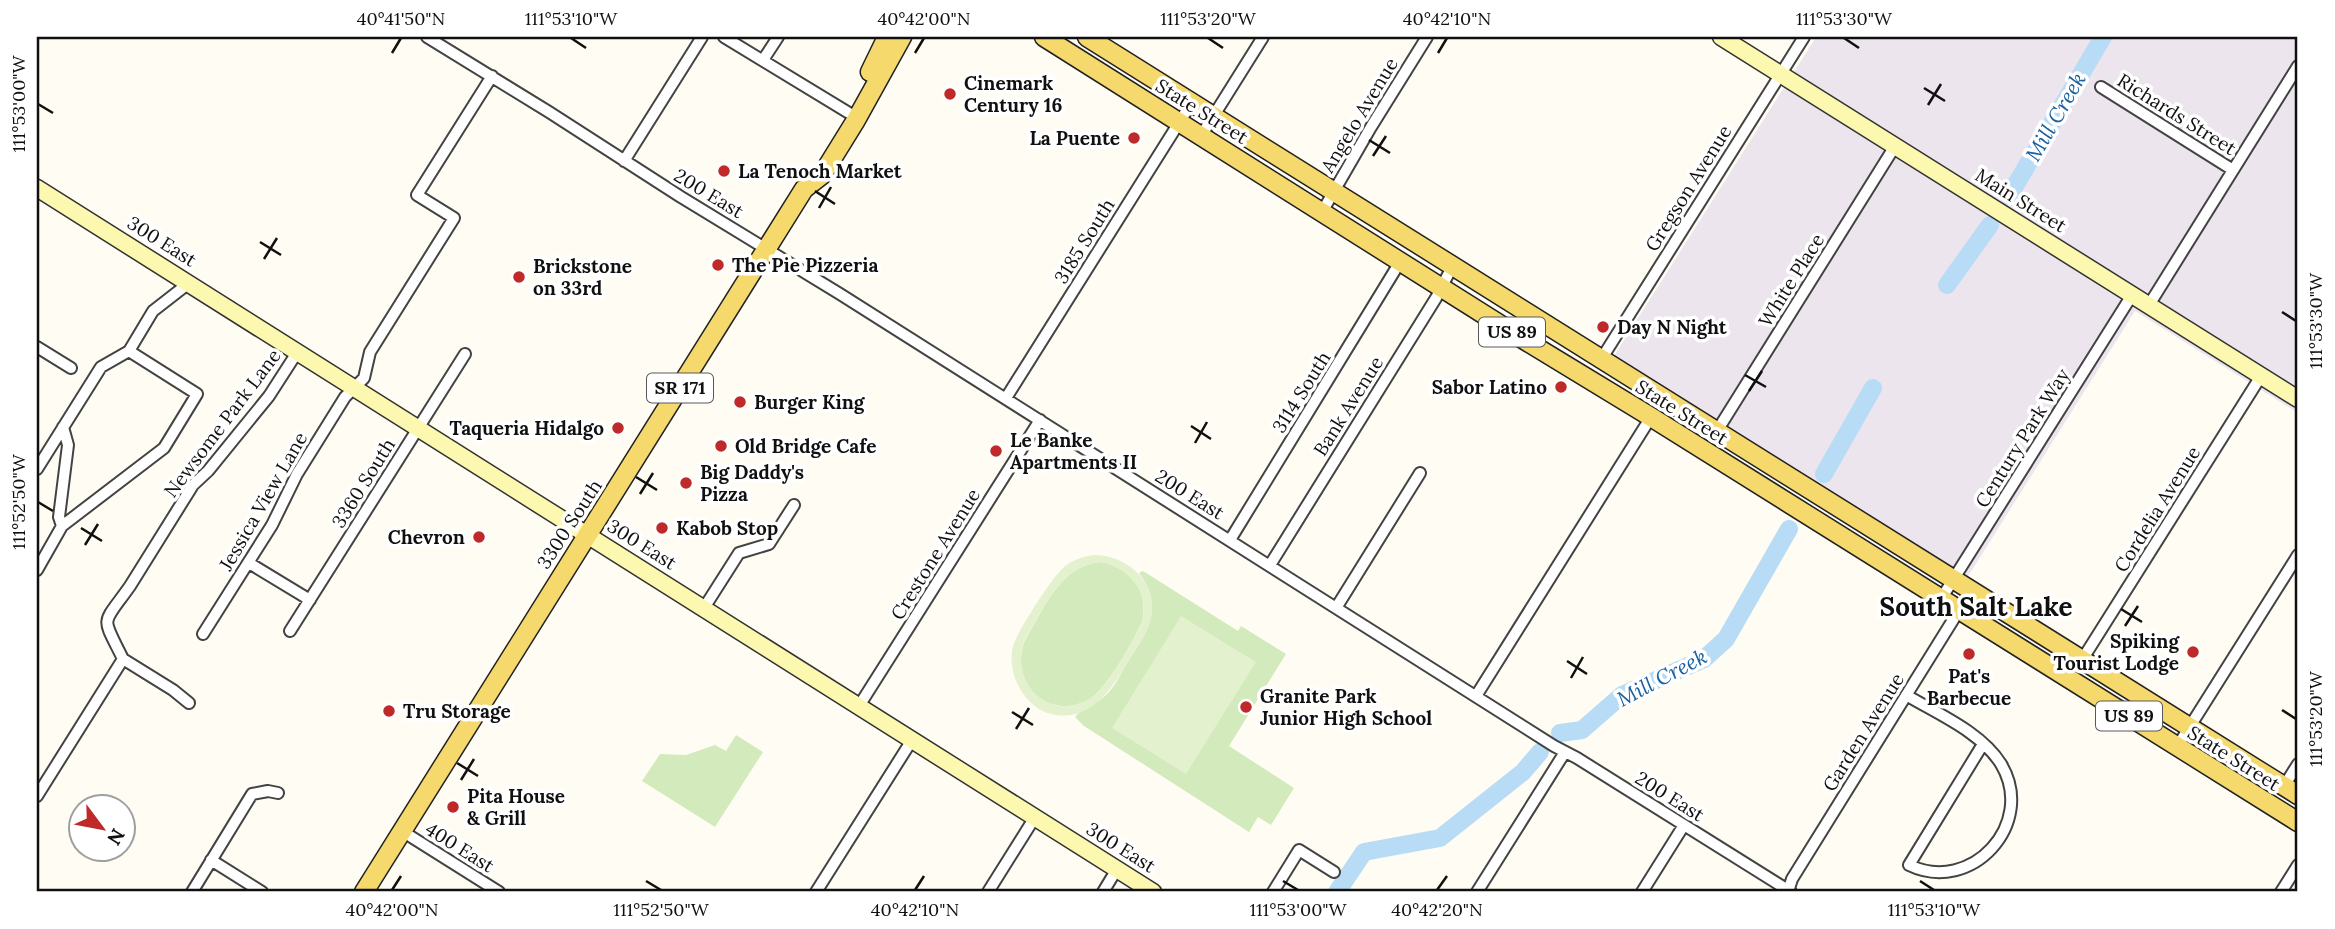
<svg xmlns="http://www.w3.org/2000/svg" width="2335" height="929" font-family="Lora,serif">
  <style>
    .industrial { fill: #ede5ee }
    .green { fill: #d2eabc }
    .pitch { fill: #e3f1ce; fill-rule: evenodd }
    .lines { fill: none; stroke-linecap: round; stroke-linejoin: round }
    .river { stroke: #b8dcf6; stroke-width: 18 }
    .street-casing { stroke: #434343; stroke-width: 14 }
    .secondary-casing { stroke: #323232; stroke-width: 19 }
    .primary-casing { stroke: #212121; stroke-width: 21 }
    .street { stroke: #fff; stroke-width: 10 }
    .secondary { stroke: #fdf8af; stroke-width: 16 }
    .primary { stroke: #f6d96c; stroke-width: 18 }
    .ticks { fill: none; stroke: #101010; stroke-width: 2.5 }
    .poi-dot { fill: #bf292a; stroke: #fff; stroke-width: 2.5 }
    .labels { text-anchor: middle; stroke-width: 7; stroke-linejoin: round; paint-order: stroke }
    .shield { fill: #fff; stroke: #585858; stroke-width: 2 }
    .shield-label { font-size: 18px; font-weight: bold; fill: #101010 }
    .poi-label { font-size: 19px; font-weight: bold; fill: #101010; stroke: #fff; text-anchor: start }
    .street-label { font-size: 19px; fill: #101010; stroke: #fff }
    .water-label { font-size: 21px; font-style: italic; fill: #1961a1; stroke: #fff }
    .district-label { font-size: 26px; font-weight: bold; fill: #101010; stroke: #fff }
    .neatline { fill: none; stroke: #101010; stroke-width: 2.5 }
    .ticks-label { font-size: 18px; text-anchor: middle; fill: #101010 }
  </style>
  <rect width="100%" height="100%" fill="#fffdf3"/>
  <path class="industrial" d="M 1816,37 L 2298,37 L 2298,413 L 2135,311 L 1967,578 L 1614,356 Z"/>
  <path class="green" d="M 1101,562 C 1130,568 1149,591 1142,621 C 1135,639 1106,689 1091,698 C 1049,724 1008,683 1025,640 C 1044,609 1060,565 1101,562 Z
    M 1143,571 L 1238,631 L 1241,626 L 1286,654 L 1229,746 L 1294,788 L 1271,825 L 1258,817 L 1249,832 L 1084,726 L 1075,717 C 1082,708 1097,704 1106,695 C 1115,687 1121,673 1127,663 C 1147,632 1165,607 1139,573 Z
    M 736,735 L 763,752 L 715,827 L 642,781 L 660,754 L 686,755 L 715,745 L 726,751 Z"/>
  <path class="pitch" d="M 1094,555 C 1130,555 1163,587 1149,625 C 1145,638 1135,650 1128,662 C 1111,690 1090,723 1051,714 C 1024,707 1006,673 1013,646 C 1017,632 1050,581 1061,570 C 1070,560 1082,557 1094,555 ZM 1101,562 C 1130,568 1149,591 1142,621 C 1135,639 1106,689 1091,698 C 1049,724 1008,683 1025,639 C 1044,609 1060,565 1101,562 Z
    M 1181,616 L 1256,662 L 1186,774 L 1112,728 Z"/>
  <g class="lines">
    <path class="river" d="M 2009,196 L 2103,37
      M 1947,285 L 1990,225
      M 1824,474 L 1873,388
      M 1560,733 L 1582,730 L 1622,695 L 1704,659 L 1726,639 L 1789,529
      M 1337,892 L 1364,852 L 1440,838 L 1523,772 L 1540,752"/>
    <g class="street-casing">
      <path id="street" d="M 427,37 L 549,112 L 681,197 L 840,294 L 1554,746 L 1577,758 L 1791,892
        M 724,37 L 849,113
        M 763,60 L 778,37
        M 2101,87 L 2233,170
        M 1201,136 L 1263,37
        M 624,161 L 702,37
        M 1322,212 L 1371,127 L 1427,37
        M 2149,305 L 2298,66
        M 37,347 L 71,368
        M 1602,358 L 1804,37
        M 1006,398 L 1192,102
        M 1717,431 L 1895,146
        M 37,469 L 101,367 L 129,351 L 153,311 L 189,283
        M 62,526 L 59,517 L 68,445 L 63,427
        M 1230,540 L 1400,262
        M 249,563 L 310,600
        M 1270,565 L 1436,298 L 1453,265
        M 37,570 L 62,526 L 164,448 L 197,394 L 129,351
        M 1941,599 L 2132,295
        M 704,608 L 739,553 L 769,544 L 794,505
        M 1336,608 L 1420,473
        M 290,631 L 465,354
        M 203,634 L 272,525 L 297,474 L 317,442 L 345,397 L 364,378 L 370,352 L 454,218 L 417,195 L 492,76
        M 123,659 C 101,614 101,627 130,586 L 193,485 L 208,471 L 269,396 L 298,351
        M 123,659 L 173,690 L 189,703
        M 2082,660 L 2261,376
        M 1906,695 C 1938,714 1981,732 2001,764 C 2037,824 1971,895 1909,865 L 1983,744
        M 1476,696 L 1651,417
        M 859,706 L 1040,420
        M 2177,747 L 2298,555
        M 2284,786 L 2298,764
        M 37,796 L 123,659
        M 402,831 L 499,892
        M 211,860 L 262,892
        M 192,892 L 252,794 L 268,791 L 278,793
        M 816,892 L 912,740
        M 988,892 L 1035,817
        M 1103,892 L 1117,869
        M 1273,892 L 1299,850 L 1334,872
        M 1477,892 L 1565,752
        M 1642,892 L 1684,825
        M 1788,892 L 1792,879 L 1971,591
        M 2281,892 L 2298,865"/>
    </g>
    <g class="secondary-casing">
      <path id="secondary" d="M 1721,37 L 2298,399
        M 37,188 L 1153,892"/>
    </g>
    <g class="primary-casing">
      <path id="primary" d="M 1044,37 L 1526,341 L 1651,417 L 2298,822
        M 1087,37 L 2298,795
        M 870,72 L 887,37
        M 364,892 L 804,189 L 822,175 L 856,120 L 902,37"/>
    </g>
    <use href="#street" class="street"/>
    <use href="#secondary" class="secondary"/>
    <use href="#primary" class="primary"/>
  </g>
  <path class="ticks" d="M 571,38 L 586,48M 1208,38 L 1223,48M 1844,38 L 1859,48M 392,53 L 401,38M 915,53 L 924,38M 1438,53 L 1447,38M 1924,88 L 1945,101M 38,104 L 53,113M 1928,105 L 1941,84M 1369,140 L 1390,153M 1373,156 L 1386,136M 815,191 L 835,204M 819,208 L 831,187M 260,242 L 281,255M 264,259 L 277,238M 2282,312 L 2296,321M 1745,375 L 1766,387M 1749,391 L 1762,371M 1191,426 L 1211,439M 1195,443 L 1207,422M 636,477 L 657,490M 640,494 L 653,473M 38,502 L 53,511M 81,528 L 102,541M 85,545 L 98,524M 2121,609 L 2142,622M 2125,626 L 2138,606M 1567,661 L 1587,674M 1571,678 L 1583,657M 2282,710 L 2296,719M 1012,712 L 1033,725M 1016,729 L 1029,708M 457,763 L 478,776M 461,780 L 474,759M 646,881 L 661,890M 1283,881 L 1298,890M 1920,881 L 1934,890M 392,890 L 401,876M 915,890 L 924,876M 1437,890 L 1447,876"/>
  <g class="poi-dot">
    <circle cx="950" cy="94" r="7"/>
    <circle cx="1134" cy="138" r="7"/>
    <circle cx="724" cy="171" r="7"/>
    <circle cx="718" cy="265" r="7"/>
    <circle cx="519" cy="277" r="7"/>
    <circle cx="1603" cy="327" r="7"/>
    <circle cx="1561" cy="387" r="7"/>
    <circle cx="740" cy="402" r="7"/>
    <circle cx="618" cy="428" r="7"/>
    <circle cx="721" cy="446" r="7"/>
    <circle cx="996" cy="451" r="7"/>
    <circle cx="686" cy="483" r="7"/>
    <circle cx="662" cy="528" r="7"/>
    <circle cx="479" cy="537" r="7"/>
    <circle cx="2193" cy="652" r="7"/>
    <circle cx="1969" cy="654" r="7"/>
    <circle cx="1246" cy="707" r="7"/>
    <circle cx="389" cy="711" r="7"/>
    <circle cx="453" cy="807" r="7"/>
  </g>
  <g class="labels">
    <g class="shield">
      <rect x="1479" y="317.5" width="66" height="29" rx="5"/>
      <rect x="647" y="373.5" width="66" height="29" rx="5"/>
      <rect x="2096" y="701.5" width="66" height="29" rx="5"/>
    </g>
    <g class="shield-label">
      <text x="1512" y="338">US 89</text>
      <text x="680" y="394">SR 171</text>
      <text x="2129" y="722">US 89</text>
    </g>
    <g class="poi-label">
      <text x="964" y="90">Cinemark<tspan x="964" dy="22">Century 16</tspan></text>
      <text x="1120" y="145" text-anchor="end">La Puente</text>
      <text x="738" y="178">La Tenoch Market</text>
      <text x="732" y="272">The Pie Pizzeria</text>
      <text x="533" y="273">Brickstone<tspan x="533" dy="22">on 33rd</tspan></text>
      <text x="1617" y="334">Day N Night</text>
      <text x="1547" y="394" text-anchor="end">Sabor Latino</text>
      <text x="754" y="409">Burger King</text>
      <text x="604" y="435" text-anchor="end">Taqueria Hidalgo</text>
      <text x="1010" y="447">Le Banke<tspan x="1010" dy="22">Apartments II</tspan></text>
      <text x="735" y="453">Old Bridge Cafe</text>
      <text x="700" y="479">Big Daddy's<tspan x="700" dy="22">Pizza</tspan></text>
      <text x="676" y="535">Kabob Stop</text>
      <text x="465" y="544" text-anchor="end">Chevron</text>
      <text x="2179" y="648" text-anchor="end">Spiking<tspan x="2179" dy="22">Tourist Lodge</tspan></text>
      <text x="1969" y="683" text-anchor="middle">Pat's<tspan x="1969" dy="22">Barbecue</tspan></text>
      <text x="1260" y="703">Granite Park<tspan x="1260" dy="22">Junior High School</tspan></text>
      <text x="403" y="718">Tru Storage</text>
      <text x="467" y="803">Pita House<tspan x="467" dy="22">&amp; Grill</tspan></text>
    </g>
    <g class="street-label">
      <text transform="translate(1202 111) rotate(32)" y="7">State Street</text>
      <text transform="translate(2177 114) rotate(32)" y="7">Richards Street</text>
      <text transform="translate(1359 115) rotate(-59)" y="7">Angelo Avenue</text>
      <text transform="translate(1688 188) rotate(-58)" y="7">Gregson Avenue</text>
      <text transform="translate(709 193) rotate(31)" y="7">200 East</text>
      <text transform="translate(2021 200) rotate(32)" y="7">Main Street</text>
      <text transform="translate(162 241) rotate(32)" y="7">300 East</text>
      <text transform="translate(1084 241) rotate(-58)" y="7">3185 South</text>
      <text transform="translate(1791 280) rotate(-58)" y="7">White Place</text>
      <text transform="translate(1301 392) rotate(-58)" y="7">3114 South</text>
      <text transform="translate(1348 406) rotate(-58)" y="7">Bank Avenue</text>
      <text transform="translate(1682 412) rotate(32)" y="7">State Street</text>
      <text transform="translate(222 423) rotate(-53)" y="7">Newsome Park Lane</text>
      <text transform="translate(2022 438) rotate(-58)" y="7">Century Park Way</text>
      <text transform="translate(363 483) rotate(-58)" y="7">3360 South</text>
      <text transform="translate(1190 494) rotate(32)" y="7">200 East</text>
      <text transform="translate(263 501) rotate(-60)" y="7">Jessica View Lane</text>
      <text transform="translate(2157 509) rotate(-58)" y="7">Cordelia Avenue</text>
      <text transform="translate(569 524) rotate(-57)" y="7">3300 South</text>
      <text transform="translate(642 544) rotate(32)" y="7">300 East</text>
      <text transform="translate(935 554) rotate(-58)" y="7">Crestone Avenue</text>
      <text transform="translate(1863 732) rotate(-58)" y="7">Garden Avenue</text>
      <text transform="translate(2234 758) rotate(32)" y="7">State Street</text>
      <text transform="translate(1670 796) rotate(32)" y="7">200 East</text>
      <text transform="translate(460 847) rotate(32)" y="7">400 East</text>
      <text transform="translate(1121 847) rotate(32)" y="7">300 East</text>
    </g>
    <g class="water-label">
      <text transform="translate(2056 117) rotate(-60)" y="7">Mill Creek</text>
      <text transform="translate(1662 678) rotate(-28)" y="7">Mill Creek</text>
    </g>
    <g class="district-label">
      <text x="1976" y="616">South Salt Lake</text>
    </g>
  </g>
  <rect width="2335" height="929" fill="none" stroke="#ffffff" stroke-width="77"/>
  <g transform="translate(102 828) rotate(122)"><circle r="33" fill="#ffffff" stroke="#9f9f9f" stroke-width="2"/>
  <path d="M0-5L12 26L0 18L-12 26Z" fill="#bf292a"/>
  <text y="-10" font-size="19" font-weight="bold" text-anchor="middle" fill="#101010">N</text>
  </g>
  <rect x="38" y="38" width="2258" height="852" class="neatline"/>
  <g class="ticks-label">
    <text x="401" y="25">40°41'50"N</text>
    <text x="571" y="25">111°53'10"W</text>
    <text x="924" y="25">40°42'00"N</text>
    <text x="1208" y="25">111°53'20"W</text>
    <text x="1447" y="25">40°42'10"N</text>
    <text x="1844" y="25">111°53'30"W</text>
    <text transform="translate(19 104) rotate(-90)" y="6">111°53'00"W</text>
    <text transform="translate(2316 321) rotate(-90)" y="6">111°53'30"W</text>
    <text transform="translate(19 502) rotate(-90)" y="6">111°52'50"W</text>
    <text transform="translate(2316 719) rotate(-90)" y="6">111°53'20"W</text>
    <text x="392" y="916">40°42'00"N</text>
    <text x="661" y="916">111°52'50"W</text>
    <text x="915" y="916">40°42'10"N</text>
    <text x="1298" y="916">111°53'00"W</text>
    <text x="1437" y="916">40°42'20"N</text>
    <text x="1934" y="916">111°53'10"W</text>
  </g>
</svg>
